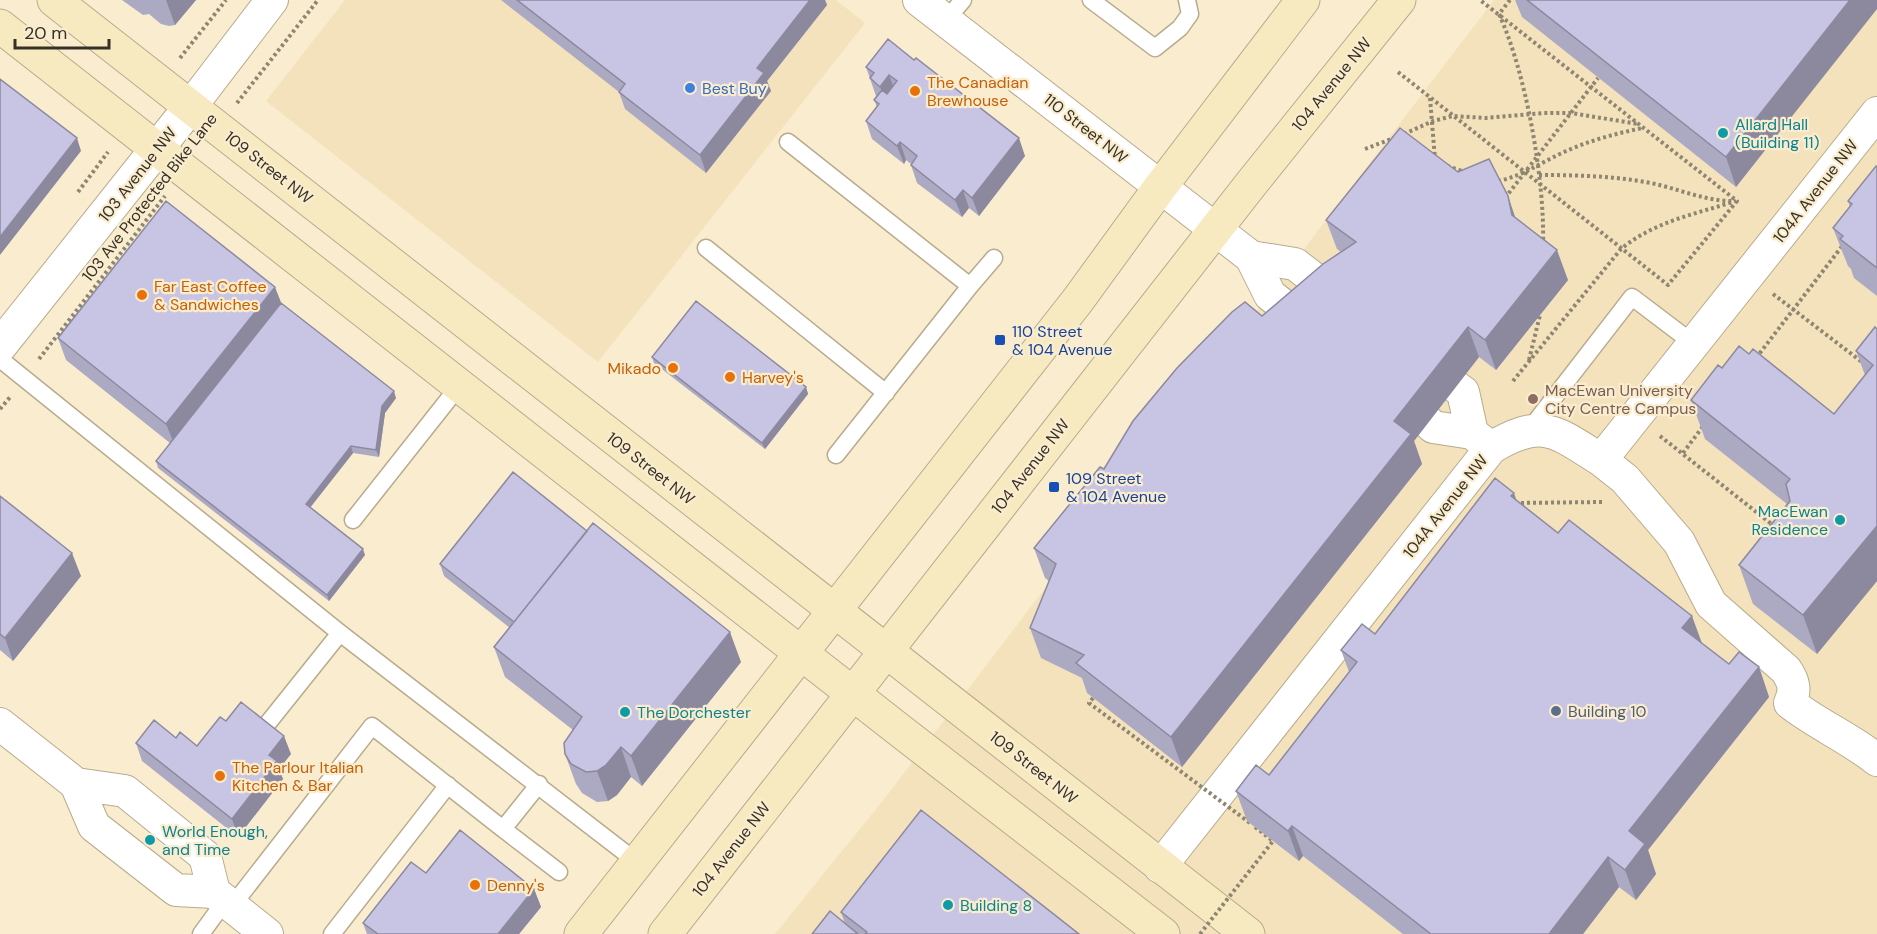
<svg xmlns="http://www.w3.org/2000/svg" width="1877" height="934" font-family="'DM Sans',sans-serif">
  <style>
    .built { fill: #f3e2bc }
    .lines { fill: none; stroke-linecap: round; stroke-linejoin: round }
    .service-casing { stroke: #b8ab8d; stroke-width: 19 }
    .minor-casing { stroke: #b8ab8d; stroke-width: 34 }
    .tertiary-casing { stroke: #b8ab8d; stroke-width: 35 }
    .secondary-casing { stroke: #b8ab8d; stroke-width: 35 }
    .path { stroke: #8f8672; stroke-width: 4; stroke-dasharray: 3 3; stroke-linecap: butt }
    .service { stroke: #fff; stroke-width: 16 }
    .minor { stroke: #fff; stroke-width: 32 }
    .tertiary { stroke: #fff; stroke-width: 33 }
    .secondary { stroke: #f8eac0; stroke-width: 33 }
    .path-bridge { stroke: #8f8672; stroke-width: 4; stroke-dasharray: 3 3; stroke-linecap: butt }
    .wall { fill: #aca9c3 }
    .shaded-wall { fill: #8c899f }
    .building { fill: #c8c4e3; stroke: #8c899f; stroke-width: 1.5 }
    .shop-dot { fill: #3f7fe0; stroke: #faecce; stroke-width: 2 }
    .food-dot { fill: #e8710a; stroke: #faecce; stroke-width: 2 }
    .culture-dot { fill: #0f9aa8; stroke: #faecce; stroke-width: 2 }
    .transit-dot { fill: #1a4fb4; stroke: #faecce; stroke-width: 2 }
    .education-dot { fill: #8d6e63; stroke: #faecce; stroke-width: 2 }
    .service-dot { fill: #5c6f8a; stroke: #faecce; stroke-width: 2 }
    .labels { text-anchor: middle; stroke-width: 4.5; stroke-linejoin: round; paint-order: stroke }
    .food-label { font-size: 16px; fill: #c56008; stroke: #faecce; text-anchor: start }
    .street-label { font-size: 16px; fill: #363125; stroke: #faecce }
    .shop-label { font-size: 16px; fill: #366cbe; stroke: #faecce; text-anchor: start }
    .culture-label { font-size: 16px; fill: #0d838f; stroke: #faecce; text-anchor: start }
    .transit-label { font-size: 16px; fill: #164399; stroke: #faecce; text-anchor: start }
    .education-label { font-size: 16px; fill: #785e54; stroke: #faecce; text-anchor: start }
    .service-label { font-size: 16px; fill: #4e5e75; stroke: #faecce; text-anchor: start }
  </style>
  <rect width="100%" height="100%" fill="#faecce"/>
  <path class="built" d="M 345,0 L 836,0 L 865,23 L 598,362 L 266,101 Z
    M 1494,0 L 1877,0 L 1877,934 L 775,934 L 885,798 Z"/>
  <g class="lines">
    <g class="service-casing">
      <path id="service" d="M 1091,0 L 1155,48 L 1180,28 L 1190,14 L 1187,0
        M 946,20 L 963,0
        M 788,142 L 970,286 L 836,455
        M 706,248 L 886,393
        M 970,286 L 994,258
        M 0,359 L 340,633 L 637,862
        M 1529,430 L 1632,297 L 1694,344
        M 353,520 L 459,386
        M 264,728 L 340,633
        M 503,829 L 559,872
        M 232,906 L 372,726 L 503,829 L 539,784
        M 201,934 L 225,901
        M 332,934 L 448,785"/>
    </g>
    <g class="minor-casing">
      <path id="minor" d="M 919,0 L 1251,257 L 1270,295 L 1302,320
        M 191,106 L 272,0
        M 1251,257 L 1295,264 L 1334,294
        M 1456,387 L 1463,392 L 1472,433
        M 1428,422 L 1433,427 L 1472,433 L 1491,448
        M 1601,460 L 1625,479 L 1679,542 L 1711,604 L 1786,670 C 1794,682 1796,690 1790,703 C 1818,725 1850,738 1877,760
        M 0,724 L 76,784 L 94,826 L 176,890 L 214,892 L 267,934
        M 76,784 L 125,791 L 205,856 L 214,892
        M 1160,867 L 1491,448 C 1542,417 1555,431 1601,460 L 1877,113"/>
    </g>
    <g class="tertiary-casing">
      <path id="tertiary" d="M 0,346 L 191,106"/>
    </g>
    <g class="secondary-casing">
      <path id="secondary" d="M 54,0 L 1248,934
        M 0,26 L 898,729 L 1163,934
        M 581,934 L 1078,300 L 1161,186 L 1303,0
        M 665,934 L 1251,184 L 1399,0"/>
    </g>
    <path class="path" d="M 1510,0 L 1499,14 C 1526,73 1545,180 1543,245
      M 180,58 L 226,0
      M 1398,72 L 1668,285 L 1737,201 L 1480,0
      M 1430,98 L 1435,159
      M 237,103 L 318,0
      M 1404,134 L 1433,121 L 1453,116 L 1486,118 L 1543,113 L 1571,113 L 1638,124
      M 1365,149 L 1394,138
      M 1447,166 L 1465,172
      M 1539,175 C 1577,175 1614,176 1651,183 C 1679,189 1705,201 1733,201
      M 1498,181 C 1524,176 1546,159 1571,149 C 1595,139 1618,133 1643,128
      M 78,192 L 108,152
      M 1773,294 L 1862,362
      M 1756,358 L 1843,245
      M 39,359 L 165,196
      M 1529,360 L 1540,315
      M 1513,381 L 1621,249 C 1655,221 1696,214 1736,201
      M 0,409 L 11,396
      M 1660,436 L 1774,526
      M 1683,453 L 1704,425
      M 1515,503 L 1604,502"/>
    <use href="#service" class="service"/>
    <use href="#minor" class="minor"/>
    <use href="#tertiary" class="tertiary"/>
    <use href="#secondary" class="secondary"/>
    <path class="path-bridge" d="M 1505,198 L 1598,78
      M 1093,698 L 1089,703 L 1250,823
      M 1200,934 L 1273,841 L 1255,827"/>
  </g>
  <path class="wall" d="M 122,0 L 196,0 L 175,25 L 169,26 L 161,24 L 149,14 L 143,15 Z
    M 501,0 L 825,0 L 827,5 L 767,81 L 771,91 L 706,173 L 625,109 L 619,92 Z
    M 1515,0 L 1877,0 L 1736,187 L 1522,17 Z
    M 888,39 L 1025,156 L 979,216 L 969,208 L 962,217 L 917,183 L 911,165 L 911,164 L 906,160 L 904,164 L 872,139 L 866,121 L 877,107 L 874,100 L 876,96 L 866,67 Z
    M 1877,167 L 1877,296 L 1854,278 L 1851,269 L 1848,266 L 1833,228 L 1850,207 L 1848,201 Z
    M 1458,172 L 1508,196 L 1515,217 L 1568,280 L 1496,370 L 1479,357 L 1414,441 L 1422,464 L 1182,767 L 1087,693 L 1082,678 L 1041,658 L 1030,628 L 1049,581 L 1045,578 L 1034,548 L 1104,469 L 1262,316 L 1341,252 L 1337,249 L 1326,220 Z
    M 281,303 L 396,398 L 385,413 L 379,457 L 353,453 L 310,508 L 365,555 L 329,601 L 158,468 L 156,461 L 170,443 L 66,360 L 58,338 Z
    M 1877,329 L 1877,581 L 1817,654 L 1753,604 L 1739,565 L 1787,504 L 1705,439 L 1691,400 L 1722,368 L 1749,354 L 1834,414 L 1865,375 L 1856,351 Z
    M 652,357 L 806,387 L 808,394 L 765,449 L 654,363 Z
    M 0,496 L 81,576 L 13,661 L 0,650 Z
    M 1517,501 L 1729,664 L 1759,667 L 1769,697 L 1648,850 L 1656,874 L 1636,900 L 1619,887 L 1583,934 L 1403,934 L 1303,856 L 1299,861 L 1247,821 L 1236,791 L 1269,775 L 1349,672 L 1341,650 L 1375,634 Z
    M 440,564 L 741,662 L 642,786 L 631,777 L 617,795 L 608,801 L 597,802 L 582,793 L 576,784 L 565,754 L 573,730 L 505,677 L 494,647 L 510,628 L 444,576 Z
    M 226,721 L 291,754 L 279,769 L 283,779 L 238,837 L 142,761 L 136,743 L 176,738 L 197,746 Z
    M 426,873 L 534,889 L 541,907 L 519,934 L 367,934 L 363,923 Z
    M 841,912 L 1079,934 L 812,934 L 845,924 Z"/>
  <path class="shaded-wall" d="M 166,0 L 196,0 L 175,25 Z
    M 810,0 L 825,0 L 827,5 L 767,81 L 771,91 L 706,173 L 700,155 L 757,68 Z
    M 1850,0 L 1877,0 L 1877,9 L 1736,187 L 1726,157 Z
    M 889,75 L 896,93 L 887,104 L 880,87 Z
    M 77,138 L 81,151 L 0,255 L 0,237 Z
    M 1019,138 L 1025,156 L 979,216 L 972,198 Z
    M 900,142 L 906,160 L 904,164 L 897,146 Z
    M 963,190 L 969,208 L 962,217 L 955,200 Z
    M 1508,196 L 1518,226 L 1512,215 Z
    M 1557,250 L 1568,280 L 1496,370 L 1485,340 Z
    M 275,287 L 284,310 L 175,446 L 166,424 Z
    M 1468,327 L 1479,357 L 1414,441 L 1422,464 L 1182,767 L 1171,737 L 1394,421 Z
    M 806,387 L 808,394 L 765,449 L 762,443 Z
    M 394,391 L 396,398 L 385,413 L 379,457 L 376,450 L 382,406 Z
    M 351,446 L 353,453 L 308,510 L 306,504 Z
    M 1514,493 L 1524,522 L 1511,496 Z
    M 1877,526 L 1877,581 L 1817,654 L 1803,615 Z
    M 363,549 L 365,555 L 329,601 L 327,595 Z
    M 72,553 L 81,576 L 13,661 L 5,638 Z
    M 1692,616 L 1703,646 L 1682,628 Z
    M 730,632 L 741,662 L 642,786 L 631,756 Z
    M 1759,667 L 1769,697 L 1648,850 L 1656,874 L 1636,900 L 1625,870 L 1629,831 Z
    M 284,736 L 291,754 L 279,769 L 283,779 L 238,837 L 232,819 L 269,755 Z
    M 621,747 L 631,777 L 617,795 L 608,801 L 597,771 Z
    M 1292,826 L 1303,856 L 1299,861 L 1288,831 Z
    M 1608,857 L 1619,887 L 1583,934 L 1549,934 Z
    M 534,889 L 541,907 L 519,934 L 498,934 Z"/>
  <path class="building" d="M 517,0 L 810,0 L 757,68 L 764,73 L 700,155 L 619,92 L 625,84 Z
    M 1527,0 L 1850,0 L 1726,157 Z
    M 888,39 L 914,60 L 916,58 L 1019,138 L 972,198 L 963,190 L 955,200 L 911,165 L 917,156 L 900,142 L 897,146 L 866,121 L 879,104 L 874,100 L 882,90 L 887,94 L 897,81 L 889,75 L 880,87 L 870,78 L 874,73 L 866,67 Z
    M 0,79 L 77,138 L 0,237 Z
    M 1400,128 L 1458,172 L 1489,159 L 1508,196 L 1512,215 L 1557,250 L 1485,340 L 1468,327 L 1394,421 L 1411,434 L 1171,737 L 1076,663 L 1084,655 L 1030,628 L 1056,564 L 1034,548 L 1100,467 L 1104,469 L 1133,421 L 1177,368 L 1232,312 L 1245,302 L 1262,316 L 1323,264 L 1356,242 L 1326,220 Z
    M 1876,166 L 1877,167 L 1877,268 L 1840,239 L 1843,236 L 1833,228 L 1852,204 L 1848,201 Z
    M 166,201 L 275,287 L 166,424 L 58,338 Z
    M 696,301 L 806,387 L 762,443 L 652,357 Z
    M 281,303 L 394,391 L 382,406 L 376,450 L 351,446 L 306,504 L 363,549 L 327,595 L 156,461 Z
    M 1875,327 L 1877,329 L 1877,526 L 1803,615 L 1739,565 L 1790,501 L 1786,484 L 1790,479 L 1691,400 L 1718,365 L 1722,368 L 1739,346 L 1749,354 L 1753,349 L 1834,414 L 1873,365 L 1856,351 Z
    M 513,472 L 587,531 L 514,622 L 440,564 Z
    M 1495,478 L 1514,493 L 1511,496 L 1558,533 L 1569,520 L 1692,616 L 1682,628 L 1729,664 L 1739,652 L 1759,667 L 1629,831 L 1645,844 L 1625,870 L 1608,857 L 1549,934 L 1431,934 L 1292,826 L 1288,831 L 1236,791 L 1256,765 L 1269,775 L 1357,662 L 1341,650 L 1362,624 L 1375,634 Z
    M 0,496 L 72,553 L 5,638 L 0,634 Z
    M 593,523 L 730,632 L 631,756 L 621,747 L 606,765 L 597,771 L 586,772 L 571,764 L 565,754 L 564,743 L 582,717 L 494,647 Z
    M 241,702 L 284,736 L 269,755 L 277,761 L 232,819 L 136,743 L 154,720 L 176,738 L 180,732 L 197,746 L 220,717 L 226,721 Z
    M 921,810 L 1079,934 L 865,934 L 867,932 L 841,912 Z
    M 460,830 L 534,889 L 498,934 L 378,934 L 363,923 L 411,862 L 426,873 Z
    M 830,911 L 858,934 L 812,934 Z"/>
  <circle class="shop-dot" cx="690" cy="88" r="6"/>
  <g class="food-dot">
    <circle cx="915" cy="91" r="6"/>
    <circle cx="142" cy="295" r="6"/>
    <circle cx="673" cy="368" r="6"/>
    <circle cx="730" cy="377" r="6"/>
    <circle cx="220" cy="776" r="6"/>
    <circle cx="475" cy="885" r="6"/>
  </g>
  <g class="culture-dot">
    <circle cx="1723" cy="133" r="6"/>
    <circle cx="1840" cy="520" r="6"/>
    <circle cx="625" cy="712" r="6"/>
    <circle cx="150" cy="840" r="6"/>
    <circle cx="948" cy="905" r="6"/>
  </g>
  <g class="transit-dot">
    <rect x="994" y="334" width="12" height="12" rx="3"/>
    <rect x="1048" y="481" width="12" height="12" rx="3"/>
  </g>
  <circle class="education-dot" cx="1533" cy="399" r="6"/>
  <circle class="service-dot" cx="1556" cy="711" r="6"/>
  <g class="labels">
    <g class="food-label">
      <text x="927" y="88">The Canadian<tspan x="927" dy="18">Brewhouse</tspan></text>
      <text x="154" y="292">Far East Coffee<tspan x="154" dy="18">&amp; Sandwiches</tspan></text>
      <text x="661" y="374" text-anchor="end">Mikado</text>
      <text x="742" y="383">Harvey's</text>
      <text x="232" y="773">The Parlour Italian<tspan x="232" dy="18">Kitchen &amp; Bar</tspan></text>
      <text x="487" y="891">Denny's</text>
    </g>
    <g class="street-label">
      <text transform="translate(1331 84) rotate(-51)" y="6">104 Avenue NW</text>
      <text transform="translate(1086 128) rotate(38)" y="6">110 Street NW</text>
      <text transform="translate(269 167) rotate(38)" y="6">109 Street NW</text>
      <text transform="translate(137 174) rotate(-52)" y="6">103 Avenue NW</text>
      <text transform="translate(1815 191) rotate(-52)" y="6">104A Avenue NW</text>
      <text transform="translate(149 197) rotate(-52)" y="6">103 Ave Protected Bike Lane</text>
      <text transform="translate(1030 466) rotate(-52)" y="6">104 Avenue NW</text>
      <text transform="translate(651 468) rotate(38)" y="6">109 Street NW</text>
      <text transform="translate(1445 506) rotate(-52)" y="6">104A Avenue NW</text>
      <text transform="translate(1034 767) rotate(38)" y="6">109 Street NW</text>
      <text transform="translate(731 849) rotate(-52)" y="6">104 Avenue NW</text>
    </g>
    <g class="shop-label">
      <text x="702" y="94">Best Buy</text>
    </g>
    <g class="culture-label">
      <text x="1735" y="130">Allard Hall<tspan x="1735" dy="18">(Building 11)</tspan></text>
      <text x="1828" y="517" text-anchor="end">MacEwan<tspan x="1828" dy="18">Residence</tspan></text>
      <text x="637" y="718">The Dorchester</text>
      <text x="162" y="837">World Enough,<tspan x="162" dy="18">and Time</tspan></text>
      <text x="960" y="911">Building 8</text>
    </g>
    <g class="transit-label">
      <text x="1012" y="337">110 Street<tspan x="1012" dy="18">&amp; 104 Avenue</tspan></text>
      <text x="1066" y="484">109 Street<tspan x="1066" dy="18">&amp; 104 Avenue</tspan></text>
    </g>
    <g class="education-label">
      <text x="1545" y="396">MacEwan University<tspan x="1545" dy="18">City Centre Campus</tspan></text>
    </g>
    <g class="service-label">
      <text x="1568" y="717">Building 10</text>
    </g>
  </g>
  <path d="M15 39v9h94v-9" fill="none" stroke="#363125" stroke-width="3"/>
  <text x="24" y="39" font-size="18" fill="#363125" stroke="#faecce" stroke-width="4.5" paint-order="stroke">20 m</text>
</svg>
